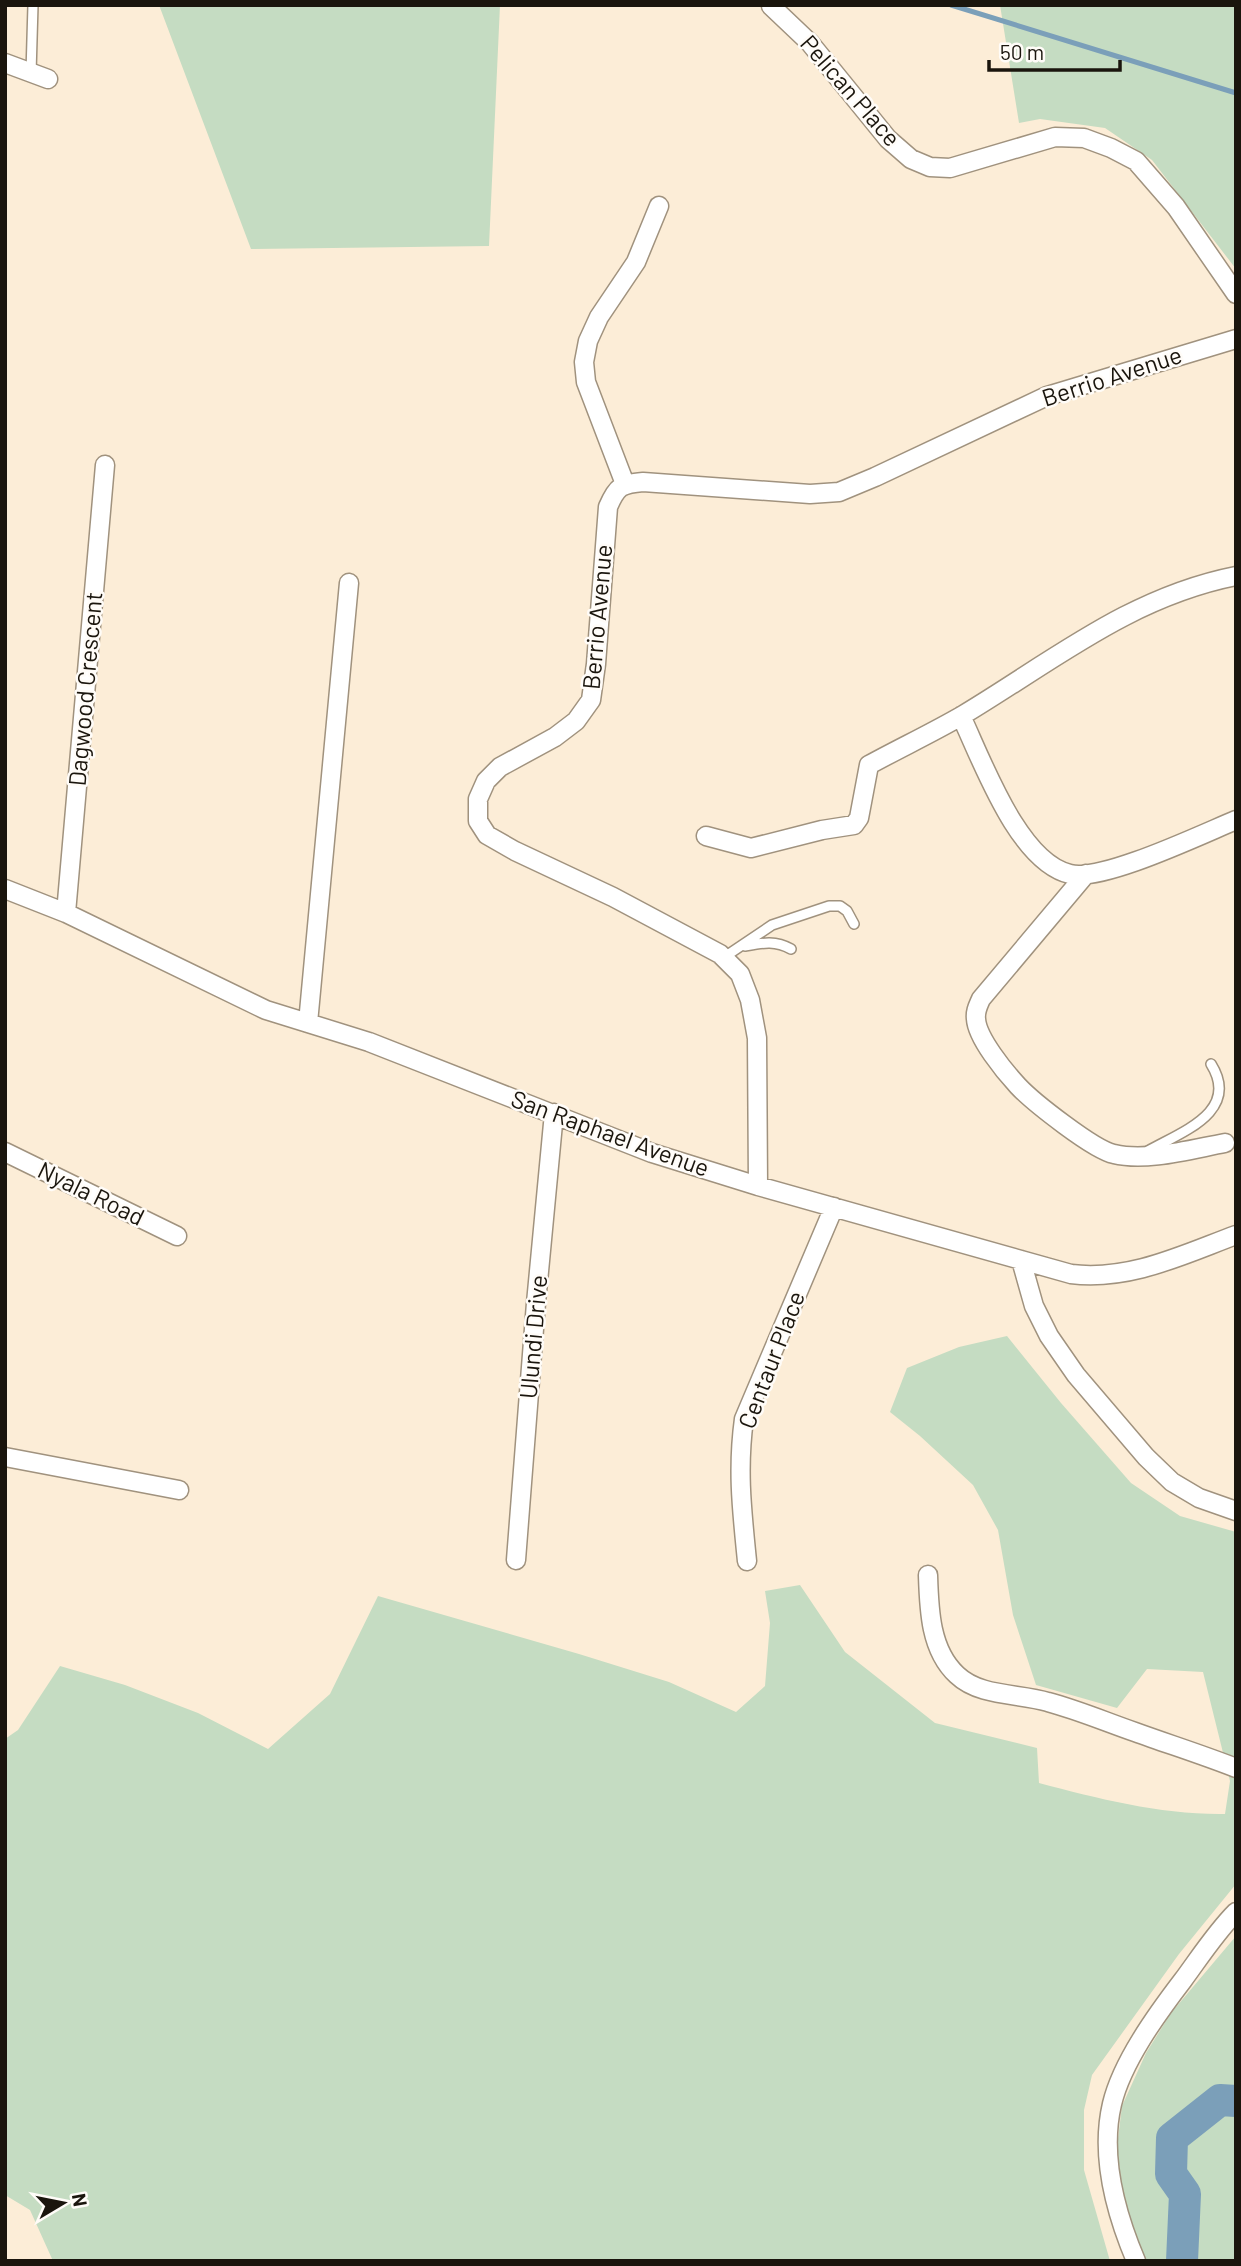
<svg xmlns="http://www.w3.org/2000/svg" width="1241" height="2266" font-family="Barlow,sans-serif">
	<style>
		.green { fill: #c5dcc2 }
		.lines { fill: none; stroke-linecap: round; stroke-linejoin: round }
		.stream { stroke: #7b9fb9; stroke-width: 5 }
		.river { stroke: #7b9fb9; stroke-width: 32 }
		.lane-casing { stroke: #a0927e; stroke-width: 12 }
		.street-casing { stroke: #a0927e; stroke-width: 21 }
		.lane { stroke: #fff; stroke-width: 9 }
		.street { stroke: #fff; stroke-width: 18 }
		.labels { text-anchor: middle; stroke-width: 5; stroke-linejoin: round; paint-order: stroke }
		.street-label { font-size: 24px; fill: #1a150d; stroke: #fffcf8 }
	</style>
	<rect width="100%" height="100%" fill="#fcedd7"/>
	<path class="green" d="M159,5H500L489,246L251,249Z
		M1000,5H1236V269L1152,160L1105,128L1040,119L1019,123Z
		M1007,1336L1061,1403L1131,1483L1180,1516L1236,1532V1884L1179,1954L1092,2075L1084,2110V2170L1110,2261H53L30,2210L5,2195V1739L18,1730L60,1666L125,1685L198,1713L268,1749L330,1694L378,1596L579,1654L669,1682L736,1712L765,1686L770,1623L765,1591L800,1585L845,1652L935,1723L1037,1748L1039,1783C1100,1799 1162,1815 1225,1814L1230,1781L1203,1672L1147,1669L1117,1708L1036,1685L1013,1615L998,1530L973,1485L920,1436L890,1412L907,1368L959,1347Z
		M1236,1936V2261H1146L1124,2204L1117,2147L1122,2106L1146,2053L1171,2013Z"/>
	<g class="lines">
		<path class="stream" d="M951,5L1236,93"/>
		<path class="river" d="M1182,2261L1185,2194L1171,2174L1172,2138L1220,2100L1236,2101"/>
		<g class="lane-casing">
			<path id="lane" d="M31,73L33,5
				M745,946C762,943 775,940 791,949
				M723,958L772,925L829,906H840L847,911L854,924
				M1148,1151C1181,1132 1241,1112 1211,1064"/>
		</g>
		<g class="street-casing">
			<path id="street" d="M771,6L810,43L888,139L911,159L930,167L950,168L1055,137L1084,138L1111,148L1136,161L1176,207L1236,294
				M5,63L48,79
				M625,484L586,382L584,362L588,341L599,317L636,262L659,206
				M961,716C982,760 1018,862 1070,874C1102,882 1202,834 1236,820
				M706,836L751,848L822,830L854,825L859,818L869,765C900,748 932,733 963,715C1053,661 1130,597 1236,576
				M1086,874L981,999C978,1006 975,1011 976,1019C977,1038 1005,1072 1018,1086C1033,1102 1094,1150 1114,1154C1147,1162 1192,1149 1225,1143
				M5,889L66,913L266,1010L369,1042L652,1153L758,1186L1071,1274C1130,1281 1182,1255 1236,1235
				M66,913L105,465
				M308,1023L349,583
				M5,1152L177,1236
				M758,1186L757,1038L750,1000L740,974L720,954L613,897L515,851L487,835L478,821V799L486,781L500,767L555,737L576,721L591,700L596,664L608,507C617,486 621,484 643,482L810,494L839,492L875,477L1047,396L1236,339
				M1021,1260L1034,1306L1049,1336L1076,1375L1146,1457L1172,1482L1199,1498L1236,1511
				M5,1457L179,1490
				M516,1560L536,1303L554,1113
				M747,1561C742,1511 737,1470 744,1419L834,1207
				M928,1575C929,1609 930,1650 957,1675C980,1697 1019,1693 1048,1702C1078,1710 1106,1722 1135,1732C1168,1744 1203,1755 1236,1768
				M1136,2261C1116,2214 1100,2155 1112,2104C1122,2062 1157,2014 1183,1980C1200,1957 1216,1932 1236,1912"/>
		</g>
		<use href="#lane" class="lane"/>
		<use href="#street" class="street"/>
	</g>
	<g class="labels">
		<g class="street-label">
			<text transform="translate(850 91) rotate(49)" y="8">Pelican Place</text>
			<text transform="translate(1112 377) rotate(-18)" y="8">Berrio Avenue</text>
			<text transform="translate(598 617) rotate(-85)" y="8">Berrio Avenue</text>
			<text transform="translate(86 689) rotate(-85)" y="8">Dagwood Crescent</text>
			<text transform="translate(610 1134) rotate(20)" y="8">San Raphael Avenue</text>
			<text transform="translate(91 1194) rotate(26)" y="8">Nyala Road</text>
			<text transform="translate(534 1337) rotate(-85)" y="8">Ulundi Drive</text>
			<text transform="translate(772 1360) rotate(-69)" y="8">Centaur Place</text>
		</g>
	</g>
	<rect width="1241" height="2266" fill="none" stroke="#1a150d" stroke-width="14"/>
	<g transform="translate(63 2203) rotate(80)" stroke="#fffcf8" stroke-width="5" paint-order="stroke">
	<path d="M0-5L12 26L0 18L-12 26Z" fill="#1a150d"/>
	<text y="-10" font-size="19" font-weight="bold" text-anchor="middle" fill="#1a150d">N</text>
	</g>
	<path d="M989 60v10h131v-10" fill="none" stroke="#1a150d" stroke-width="3.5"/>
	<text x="1000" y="60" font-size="21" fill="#1a150d" stroke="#fffcf8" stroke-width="5" paint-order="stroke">50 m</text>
</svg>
